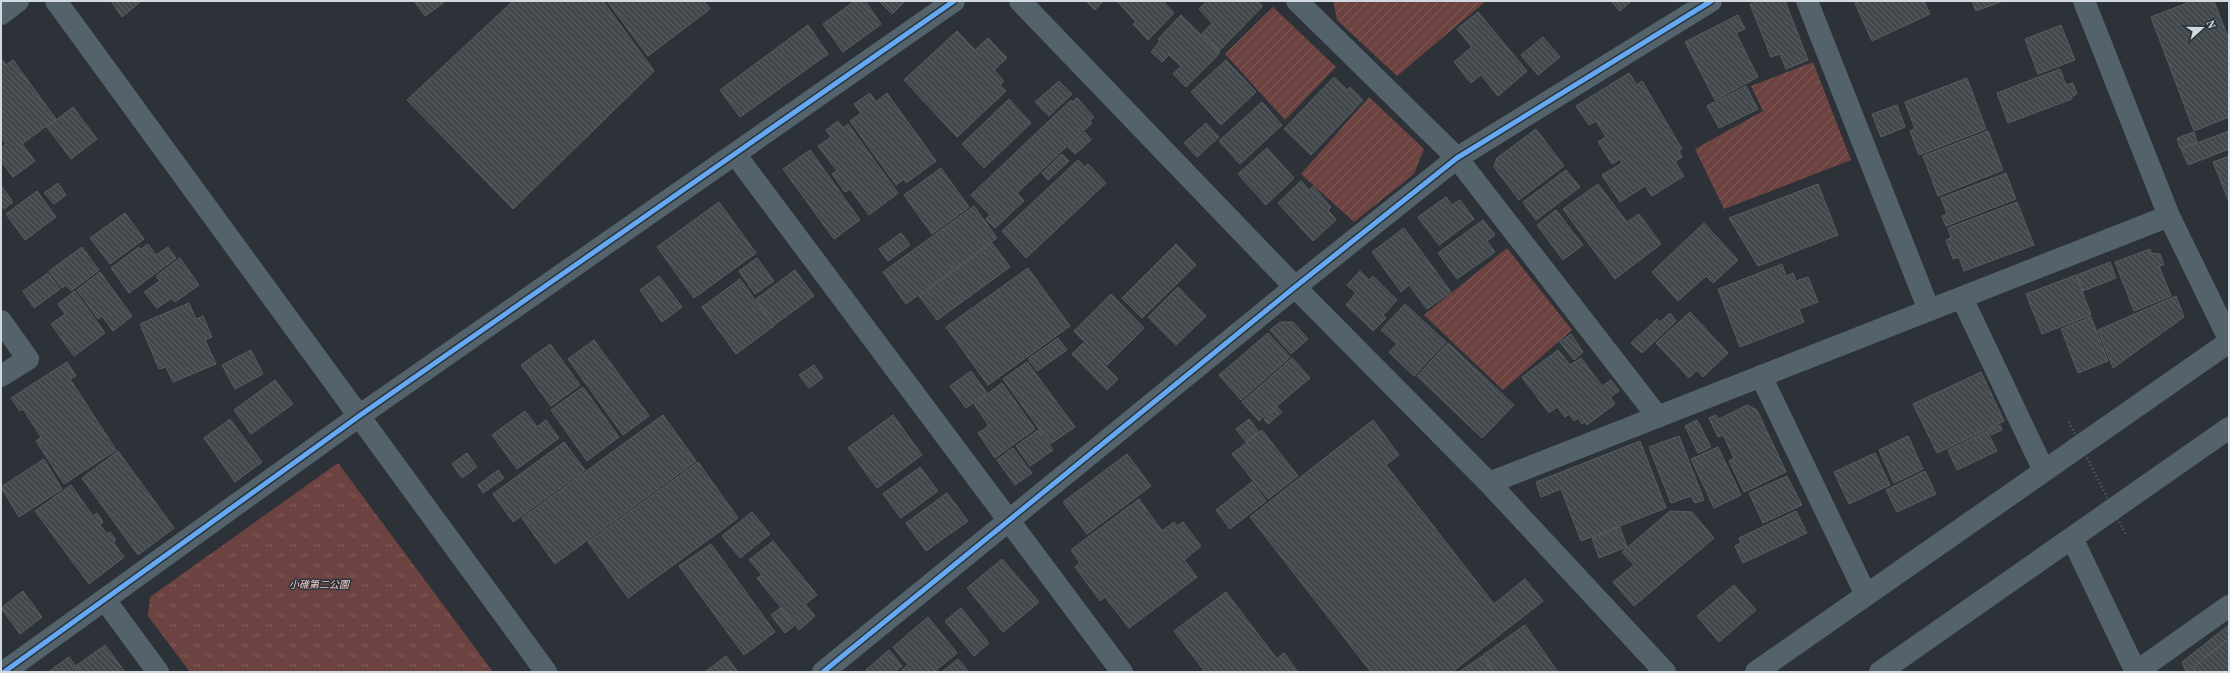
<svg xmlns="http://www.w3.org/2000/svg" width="2230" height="673" font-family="'Source Serif 4','Noto Sans JP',serif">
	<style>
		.park { fill: url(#park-tufts) }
		.garden { fill: url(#garden-furrows) }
		.building { fill: url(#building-back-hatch); stroke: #575d61 }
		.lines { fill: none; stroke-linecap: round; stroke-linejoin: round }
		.minor { stroke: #54626c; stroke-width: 22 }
		.path-bridge { stroke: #5a646b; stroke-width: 2.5; stroke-dasharray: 1 3; stroke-linecap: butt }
		.cycleway-casing { stroke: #27333b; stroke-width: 8 }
		.cycleway { stroke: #66a8f1; stroke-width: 5 }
		.labels { text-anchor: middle; stroke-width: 3; stroke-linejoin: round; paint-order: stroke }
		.park-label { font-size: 10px; font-style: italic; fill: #f7c9c5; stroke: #27333b }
	</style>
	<defs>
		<pattern id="park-tufts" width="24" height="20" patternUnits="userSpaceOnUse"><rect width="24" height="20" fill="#6d4341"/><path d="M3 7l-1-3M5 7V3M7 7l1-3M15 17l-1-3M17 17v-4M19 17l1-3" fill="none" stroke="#815e5c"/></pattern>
		<pattern id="garden-furrows" width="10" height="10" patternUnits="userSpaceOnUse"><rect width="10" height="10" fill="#6d4341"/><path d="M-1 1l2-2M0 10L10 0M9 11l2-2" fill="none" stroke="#815e5c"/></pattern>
		<pattern id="building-back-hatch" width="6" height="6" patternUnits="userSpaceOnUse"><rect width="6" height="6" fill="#43484c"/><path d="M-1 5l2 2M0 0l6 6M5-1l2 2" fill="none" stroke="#5d6265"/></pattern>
	</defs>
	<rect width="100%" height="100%" fill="#2c3237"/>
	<path class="park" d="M338,463L493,672H190L148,616L150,597Z"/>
	<path class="garden" d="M1333,1H1486L1397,76L1337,20Z
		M1273,7L1336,67L1285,120L1225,54Z
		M1813,62L1851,160L1724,209L1695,149L1763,111L1751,86Z
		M1369,97L1424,149L1414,174L1354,222L1301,174Z
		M1507,248L1572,330L1503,390L1424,315Z"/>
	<path class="building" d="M111,1H139L140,2L122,17Z
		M414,1H446L425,16Z
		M513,1H603L654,71L513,209L407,100Z
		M607,1H704L710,9L648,56Z
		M855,1H865L881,24L843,52L823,24Z
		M879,1H905L892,14Z
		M1086,1H1103L1095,10Z
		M1117,1H1163L1174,13L1148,40L1133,24L1136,22Z
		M1207,1H1257L1263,6L1219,51L1202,34L1212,23L1199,9Z
		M1611,1H1631L1620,11Z
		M1759,1H1785L1808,60L1786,69L1780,54L1771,57L1750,4Z
		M1854,1H1924L1930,14L1872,41Z
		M1972,1H2003L1976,11Z
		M2192,1H2214L2229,40V117L2194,131L2151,17Z
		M1478,12L1527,71L1498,96L1481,75L1471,83L1454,62L1472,47L1457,29Z
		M1181,15L1220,53L1186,87L1173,74L1181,66L1169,55L1162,62L1151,52L1160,41L1158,39Z
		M1738,15L1745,29L1736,33L1758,77L1715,100L1685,42Z
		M808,25L828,54L740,117L720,90Z
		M2061,25L2075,60L2038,74L2025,39Z
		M957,31L975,50L988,38L1007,58L994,70L1004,81L1000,85L1006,91L957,137L904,80Z
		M1543,37L1560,57L1538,75L1521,55Z
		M1,58L6,65L13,60L56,119L22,144L35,161L13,177L1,161V148L6,144L1,137Z
		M1226,60L1256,92L1221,125L1191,92Z
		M2060,69L2066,85L2073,83L2077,94L2071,97L2072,99L2008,123L1997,93Z
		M1629,73L1637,85L1642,81L1682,149L1679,151L1682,157L1675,162L1684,176L1652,196L1645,186L1620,202L1602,175L1622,163L1620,159L1612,164L1598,142L1606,137L1596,121L1589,125L1576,106Z
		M1334,77L1347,90L1350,87L1363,100L1311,155L1284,129Z
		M1967,78L1986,129L1919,155L1910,131L1915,129L1905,102Z
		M1059,81L1072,94L1049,116L1035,102Z
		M1746,86L1758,109L1719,128L1707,106Z
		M870,93L876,102L887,93L936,161L906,183L904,179L896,185L850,121L861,113L854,104Z
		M1077,98L1094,117L1090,121L1092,123L1017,193L1024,201L995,228L986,219L990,215L971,195L1071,100L1072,102Z
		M1009,99L1031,123L984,168L962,144Z
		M1262,102L1282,125L1240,164L1219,141Z
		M1897,105L1905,127L1881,137L1872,114Z
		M73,107L97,139L71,159L47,127Z
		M838,121L843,128L848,124L898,193L869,215L850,189L845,192L832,174L837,171L818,146L831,137L826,130Z
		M1206,123L1219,137L1197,157L1184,143Z
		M1536,129L1564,166L1519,200L1494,167L1497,158Z
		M1988,131L2003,170L1938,196L1923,156Z
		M2229,131V149L2188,165L2181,149Z
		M1085,132L1091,140L1075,154L1068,147Z
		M2194,132L2197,142L2180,148L2177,138Z
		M1267,148L1294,178L1266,205L1238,174Z
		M810,150L860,220L834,239L783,169Z
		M1062,154L1069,161L1048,180L1042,173Z
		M2229,156V202L2213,162Z
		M1078,160L1085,167L1088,164L1106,183L1026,258L1002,231Z
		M941,168L969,207L932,234L904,195Z
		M1566,170L1580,187L1536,220L1523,202Z
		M2006,173L2016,199L1946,226L1942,216L1947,214L1941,198Z
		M1301,181L1309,190L1313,186L1331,207L1328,210L1336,220L1313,241L1278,203Z
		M58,183L66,195L54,204L44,193Z
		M1598,184L1627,222L1639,214L1661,244L1615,279L1563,209Z
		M1818,184L1838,235L1758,266L1729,218Z
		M1,186L13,202L4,209L1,205Z
		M37,191L56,217L25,240L6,214Z
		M1446,197L1452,205L1460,200L1474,219L1439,245L1418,217Z
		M719,202L756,253L694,298L657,247Z
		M2017,202L2034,245L1964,271L1959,257L1953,259L1946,240L1951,238L1948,228Z
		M974,206L997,238L906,304L883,272Z
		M1556,210L1583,245L1563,260L1537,225Z
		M125,213L144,239L110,264L90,238Z
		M1483,220L1495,235L1487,241L1495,252L1457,279L1438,253Z
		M1704,223L1738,260L1713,283L1706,276L1678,301L1652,272Z
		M1404,228L1451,292L1427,309L1409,285L1401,292L1372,252Z
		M901,233L910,245L888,261L879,249Z
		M992,243L1010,267L937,320L919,296Z
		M148,244L156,255L168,247L176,258L129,293L111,268L139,247L140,250Z
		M1176,244L1196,265L1142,318L1122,298Z
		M82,247L99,270L71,291L66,285L62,288L49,271Z
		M2150,249L2151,253L2160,254L2164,265L2159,266L2171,296L2134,311L2115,262Z
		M180,258L199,285L175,302L172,298L157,308L144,292L160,281L156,276Z
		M757,258L774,281L755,294L739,271Z
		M2110,262L2116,278L2083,291L2077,275Z
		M1782,264L1786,276L1793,273L1796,281L1808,277L1818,302L1799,309L1804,322L1740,347L1718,289Z
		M1028,268L1070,326L988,385L946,327Z
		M795,270L814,296L774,325L756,299Z
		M1360,271L1369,280L1373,276L1397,300L1383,315L1386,318L1373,331L1346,305L1356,293L1347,285Z
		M100,272L132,316L113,331L102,316L98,319L77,290Z
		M48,273L60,289L34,308L23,291Z
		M2076,275L2091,315L2042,334L2026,294Z
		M659,276L682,307L662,322L640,290Z
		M740,279L774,326L736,354L702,307Z
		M1178,287L1206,316L1176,345L1148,317Z
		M75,291L105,333L74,356L51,324L65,314L58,304Z
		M1111,294L1144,328L1107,365L1074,331Z
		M2176,296L2184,317L2113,368L2098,330Z
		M189,303L196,319L203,316L212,337L205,340L216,364L173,382L166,367L159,369L140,324Z
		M1405,304L1446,342L1414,376L1389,352L1397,344L1381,330Z
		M1690,312L1728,353L1703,377L1697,370L1689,378L1656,343Z
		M1670,313L1676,321L1642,353L1631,343L1657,319L1660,322Z
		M2091,317L2108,361L2078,373L2061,329Z
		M1280,322H1293L1308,339L1291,354L1270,330Z
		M1268,333L1290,357L1241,400L1219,375Z
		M1571,334L1583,352L1574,360L1560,342Z
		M1058,338L1067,350L1037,371L1028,359Z
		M594,340L649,416L623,435L568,359Z
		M1083,343L1118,379L1107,390L1072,354Z
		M1448,343L1514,405L1482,438L1417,376Z
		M550,344L580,385L551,406L521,365Z
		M251,350L263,374L235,389L222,365Z
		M1558,350L1570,365L1581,358L1602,386L1611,380L1619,391L1610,397L1615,404L1587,425L1585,422L1582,424L1578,418L1574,421L1569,414L1565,417L1557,407L1549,413L1522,377Z
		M1292,358L1310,378L1259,421L1242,402Z
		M67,362L76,376L70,379L116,450L64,484L36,441L41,437L23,409L20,411L11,398Z
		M1027,362L1075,427L1050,444L1003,379Z
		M814,365L823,378L809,388L799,375Z
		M971,371L987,393L966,408L950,386Z
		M1981,372L2004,421L1937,453L1913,404Z
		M275,380L293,404L251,434L234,410Z
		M1002,383L1035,429L995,458L978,433L989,426L974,404Z
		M583,387L619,437L587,461L551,410Z
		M1747,405L1757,410L1786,472L1744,492L1729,461L1734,458L1723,435L1718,437L1709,418L1716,415L1719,419Z
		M1277,407L1282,412L1268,424L1264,419Z
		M525,411L537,427L546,420L559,438L517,469L492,435Z
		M663,415L696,461L555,564L522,518Z
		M893,415L922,455L877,488L848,448Z
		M230,419L262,462L235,482L204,438Z
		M1249,419L1259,432L1246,442L1236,429Z
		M1373,420L1399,455L1386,465L1494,604L1525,579L1543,601L1452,672H1371L1250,517Z
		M1697,420L1711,447L1698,453L1685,426Z
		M2000,425L2002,430L1991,435L1988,430Z
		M1038,430L1053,450L1030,466L1016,446Z
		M1262,430L1298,476L1268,499L1232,454Z
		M1987,431L1997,451L1957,470L1948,450Z
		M1679,436L1704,500L1695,503L1691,496L1671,503L1649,447Z
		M1908,436L1923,469L1894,483L1879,450Z
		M1640,441L1666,508L1581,541L1561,489L1541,497L1536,482Z
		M564,442L585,470L513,522L493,494Z
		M1718,447L1741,495L1714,508L1691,459Z
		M1013,448L1032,473L1015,485L997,460Z
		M118,451L174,528L138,555L82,478Z
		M467,453L477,467L462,478L452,464Z
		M1875,453L1890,485L1849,504L1834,472Z
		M1127,454L1151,486L1087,534L1063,502Z
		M44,459L62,489L19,517L1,487Z
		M698,462L738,518L628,598L588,542Z
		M920,467L938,491L901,518L883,494Z
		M498,470L504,478L483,493L478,485Z
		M1925,471L1936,494L1897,512L1886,490Z
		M1787,476L1802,505L1763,523L1749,493Z
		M1252,482L1266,501L1230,529L1216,510Z
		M71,485L93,516L97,513L103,522L100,525L107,534L110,532L116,540L113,542L124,557L89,584L35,511Z
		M947,493L968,521L926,551L906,523Z
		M1139,499L1162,531L1174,522L1177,526L1183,522L1201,546L1184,560L1197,577L1129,628L1105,597L1100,601L1075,567L1080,563L1071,550Z
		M1670,511L1692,512L1714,538L1634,606L1613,582L1634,565L1622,552Z
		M1796,511L1807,533L1743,563L1735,546L1741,543L1739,538Z
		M752,512L770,534L740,558L722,536Z
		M1620,527L1627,547L1599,558L1592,538Z
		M773,541L817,595L805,604L815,616L799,630L757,578L762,575L749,560Z
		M711,544L775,632L744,655L679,566Z
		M1002,559L1039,602L1003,632L967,588Z
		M1734,585L1756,610L1719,642L1697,616Z
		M23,591L42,617L20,634L1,608Z
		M1226,592L1277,659L1284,653L1298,672H1205L1174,631Z
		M780,608L794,626L785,633L771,615Z
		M961,608L989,643L974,656L945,621Z
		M928,617L957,653L934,672H904L902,670L908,665L893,647Z
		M1525,625L1558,672H1495L1483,655Z
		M2229,625V639L2193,666L2196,672H2186L2182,662Z
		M2229,639V672H2196L2194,667Z
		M105,645L125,672H81L76,666Z
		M889,650L902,666L895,672H868L866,670Z
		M726,656L738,672H705Z
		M1482,656L1494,672H1459Z
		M69,657L80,672H48Z
		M958,659L969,672H942Z"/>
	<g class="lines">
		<path class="minor" d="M56,1L546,672
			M1020,1L1295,287L1489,483L1665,672
			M1297,1L1457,158L1658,417
			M1807,1L1929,310
			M2084,1L2169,216L2229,339
			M1,14L18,1
			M735,154L1122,672
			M1962,298L2044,471
			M1,321L28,359L1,376
			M1761,376L1866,595
			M1489,483L2169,216
			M2072,538L2136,672
			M105,600L158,672
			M4,672L359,416L954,1
			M823,672L1295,287L1457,158L1711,1
			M1756,672L2229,342
			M1880,672L2229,428
			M2136,672L2229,606"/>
		<path class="path-bridge" d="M2069,422L2126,535"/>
		<g class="cycleway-casing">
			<path id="cycleway" d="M4,672L359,416L954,1
				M823,672L1295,287L1457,158L1711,1"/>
		</g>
		<use href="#cycleway" class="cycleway"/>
	</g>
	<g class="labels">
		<g class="park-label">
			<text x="319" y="588">小碓第二公園</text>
		</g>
	</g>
	<rect width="2230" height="673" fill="none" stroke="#d3dadf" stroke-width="4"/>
	<g transform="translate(2202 28) rotate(69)" stroke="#27333b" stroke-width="3" paint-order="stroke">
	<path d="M0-3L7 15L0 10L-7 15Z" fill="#d3dadf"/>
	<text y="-6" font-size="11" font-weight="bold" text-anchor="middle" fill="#d3dadf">N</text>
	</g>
</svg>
